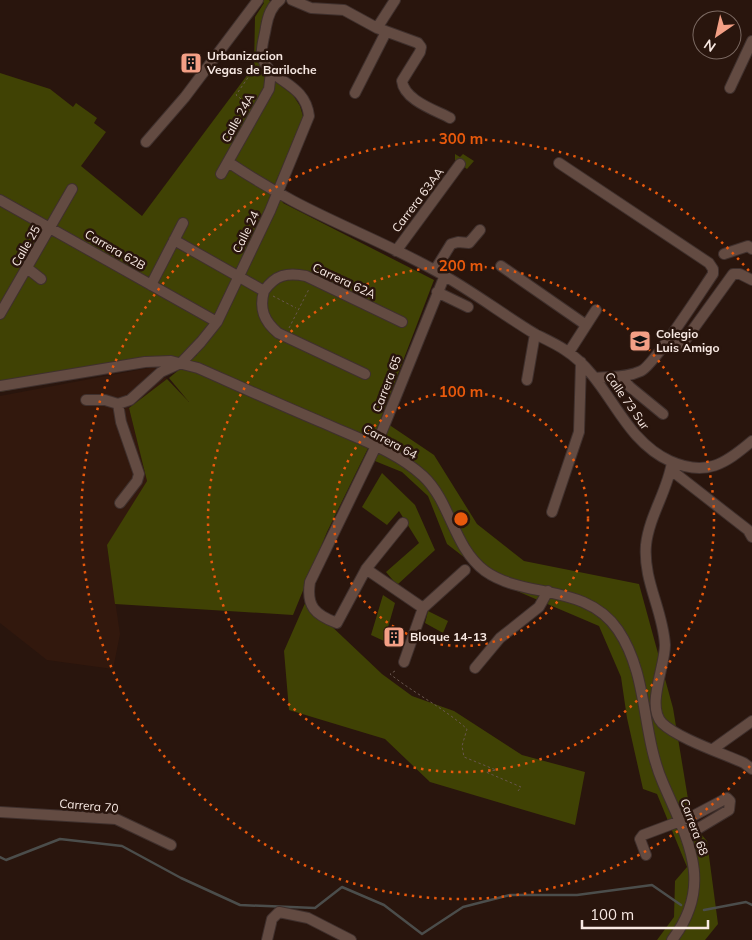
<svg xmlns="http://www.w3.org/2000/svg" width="752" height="940" font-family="Mulish,sans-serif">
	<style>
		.built { fill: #32180d }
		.green { fill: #404204 }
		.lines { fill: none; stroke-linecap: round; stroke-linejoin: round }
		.stream { stroke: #4b4d4b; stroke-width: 2.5 }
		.minor-casing { stroke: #3f302d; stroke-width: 12 }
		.path { stroke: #67554d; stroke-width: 1; stroke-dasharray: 2.5 2.5; stroke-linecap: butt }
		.minor { stroke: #634b42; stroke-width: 10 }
		.ring { fill: none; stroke: #e8590c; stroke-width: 2.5; stroke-dasharray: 2.5 5 }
		.labels { text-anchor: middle; stroke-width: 5; stroke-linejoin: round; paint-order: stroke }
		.poi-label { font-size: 12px; font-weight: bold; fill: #f7e8e2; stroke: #29150d; text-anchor: start }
		.street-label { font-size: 12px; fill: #f7e8e2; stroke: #29150d }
		.centre { fill: #e8590c; stroke: #29150d; stroke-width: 2.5 }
		.ring-label { font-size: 15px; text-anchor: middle; font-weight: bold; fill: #e8590c; stroke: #29150d; stroke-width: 5; stroke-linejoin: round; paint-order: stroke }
	</style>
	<rect width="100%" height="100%" fill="#29150d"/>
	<path class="built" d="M154,367L167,379L129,408L147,481L107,546L120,634L113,669L47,660L0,623V396Z"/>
	<path class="green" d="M261,0H269L272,4L260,55L276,82L293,95L300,106L305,123L276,181L283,203L434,280L375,434L327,532L293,615L115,604L107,545L147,481L129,408L167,379L189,402L169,378L197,355L191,353L168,374L154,364L0,392V73L50,89L73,107L76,103L97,118L94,123L106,132L81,166L142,216L254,66L255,17L264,3Z
		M455,154L460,157L463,154L474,161L467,169L455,160Z
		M382,420L434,455L477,524L524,561L639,584L673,708L689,805L695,827L707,841L718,924L705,940H657L674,917L675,881L687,867L657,794L643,789L627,718L621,677L599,626L496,582L447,544L428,496L402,472L365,457Z
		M382,473L415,505L435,550L397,585L386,572L419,543L399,511L387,525L362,507Z
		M383,595L395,603L384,641L371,635Z
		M306,601L316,618L326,621L382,674L412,696L454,711L522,755L585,772L575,825L430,782L385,739L289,710L284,651Z
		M428,611L448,621L443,633L425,623Z"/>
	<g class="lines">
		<path class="stream" d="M0,857L6,860L60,839L122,846L181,878L240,905L315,908L342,887L384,905L422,934L463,907L510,895H577L652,885L681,905
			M704,910L746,902L752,905"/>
		<g class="minor-casing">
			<path id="minor" d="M292,0L311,8L344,10L377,28L418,43L421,47L420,52L402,81C404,100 435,110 450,118
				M377,28L395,0
				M730,88L752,41
				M355,93L386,32
				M146,142L185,97L258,0
				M228,162C249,176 271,189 293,201C340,226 390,245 436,271C471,290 502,314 535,334C545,339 556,344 565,350C610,379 620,438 670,461C706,477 725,464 752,441
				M559,163L709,263L713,269V274C702,290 654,365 641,371C626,378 611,376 595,378
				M221,174L269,89L271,72
				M0,200L217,322
				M174,240L264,291C275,275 287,272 306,276L402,322
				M396,251L460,164
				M724,254L748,246L752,249
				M501,266L586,325
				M27,268L41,279
				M435,270L451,244L458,242L469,243L480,230
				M151,285L183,223
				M264,291C259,309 264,321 278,333L365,374
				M437,292L468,307
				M0,314L72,189
				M662,348L682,344L686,339L733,274H740L752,280
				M569,352L596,310
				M621,377L630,387L663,414
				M527,380L535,334
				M0,386L145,362L171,361L198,368C241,387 283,406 326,424C359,439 396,451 423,476C451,502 453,547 485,571C524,599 586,583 618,630C649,676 641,733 663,783C687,839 715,884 672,940
				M86,400H105L118,404L130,400L161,372L181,363L201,342L217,322L270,211L309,116C305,80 265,82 262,54C261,46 265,35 266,27C268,16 271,6 280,0
				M118,404L121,422L139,474L137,481L120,503
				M672,462C668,490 649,516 646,545C643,581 663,610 665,645C665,667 646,706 662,723C677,738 724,754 744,763L752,769
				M671,470L748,530L752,537
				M552,512L579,432L581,362
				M403,523L366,569L337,623C315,615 306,606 310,582L376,446L445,275
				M366,569L423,608
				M404,662L423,608L465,570
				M475,668L500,638L539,607L548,591
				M713,749L752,721
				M0,812L116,819L171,845
				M646,855L640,839L643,835L691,817L727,798L730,801L729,810L699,828
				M267,940L272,919L279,912L308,918L351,940"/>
		</g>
		<path class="path" d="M249,105L236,95L256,66
			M273,296L296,308
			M289,328L309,289
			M395,671L390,674C415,694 444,708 467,729L462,746L464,757L496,770L486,772L521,787L518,791"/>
		<use href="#minor" class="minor"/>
	</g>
	<g class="ring">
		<circle cx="461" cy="519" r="127"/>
		<circle cx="461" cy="519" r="253"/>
		<path d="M750 766A380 380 0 1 1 750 272"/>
	</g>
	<defs>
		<g id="building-square" transform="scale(1.125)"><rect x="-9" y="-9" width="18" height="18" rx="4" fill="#f39f85" stroke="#29150d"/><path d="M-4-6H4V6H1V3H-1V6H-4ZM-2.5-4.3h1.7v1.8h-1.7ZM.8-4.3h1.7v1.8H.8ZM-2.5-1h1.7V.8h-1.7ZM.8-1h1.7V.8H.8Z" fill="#111"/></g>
		<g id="school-square" transform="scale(1.125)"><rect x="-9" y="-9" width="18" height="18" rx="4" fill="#f39f85" stroke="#29150d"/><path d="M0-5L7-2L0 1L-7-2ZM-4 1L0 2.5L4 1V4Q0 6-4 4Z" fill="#111"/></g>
	</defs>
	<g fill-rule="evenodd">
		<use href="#building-square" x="191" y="63"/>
		<use href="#school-square" x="640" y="341"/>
		<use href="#building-square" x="394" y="637"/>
	</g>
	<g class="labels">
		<g class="poi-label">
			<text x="207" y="60">Urbanizacion<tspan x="207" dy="14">Vegas de Bariloche</tspan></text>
			<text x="656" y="338">Colegio<tspan x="656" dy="14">Luis Amigo</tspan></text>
			<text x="410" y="641">Bloque 14-13</text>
		</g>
		<g class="street-label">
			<text transform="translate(238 118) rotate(-61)" y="4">Calle 24A</text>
			<text transform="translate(418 200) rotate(-53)" y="4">Carrera 63AA</text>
			<text transform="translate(246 232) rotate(-64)" y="4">Calle 24</text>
			<text transform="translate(26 246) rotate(-60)" y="4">Calle 25</text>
			<text transform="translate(115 250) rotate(30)" y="4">Carrera 62B</text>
			<text transform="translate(344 281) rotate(25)" y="4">Carrera 62A</text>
			<text transform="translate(387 384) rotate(-69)" y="4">Carrera 65</text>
			<text transform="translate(627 401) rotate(55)" y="4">Calle 73 Sur</text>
			<text transform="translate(390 442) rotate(28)" y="4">Carrera 64</text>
			<text transform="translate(89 806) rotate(5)" y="4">Carrera 70</text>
			<text transform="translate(694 827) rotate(70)" y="4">Carrera 68</text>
		</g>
	</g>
	<circle cx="461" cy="519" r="8" class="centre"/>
	<g class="ring-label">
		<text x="461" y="144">300 m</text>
		<text x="461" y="271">200 m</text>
		<text x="461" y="397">100 m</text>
	</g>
	<g transform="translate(717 35) rotate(214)"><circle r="24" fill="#29150d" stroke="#7b6962"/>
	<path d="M0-4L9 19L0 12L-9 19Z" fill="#f39f85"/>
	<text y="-8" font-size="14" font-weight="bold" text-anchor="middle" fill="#f7e8e2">N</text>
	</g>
	<path d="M582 920v8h126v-8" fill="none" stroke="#f7e8e2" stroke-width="2.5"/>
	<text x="590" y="920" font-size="15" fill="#f7e8e2" stroke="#29150d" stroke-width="4" paint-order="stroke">100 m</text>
</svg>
